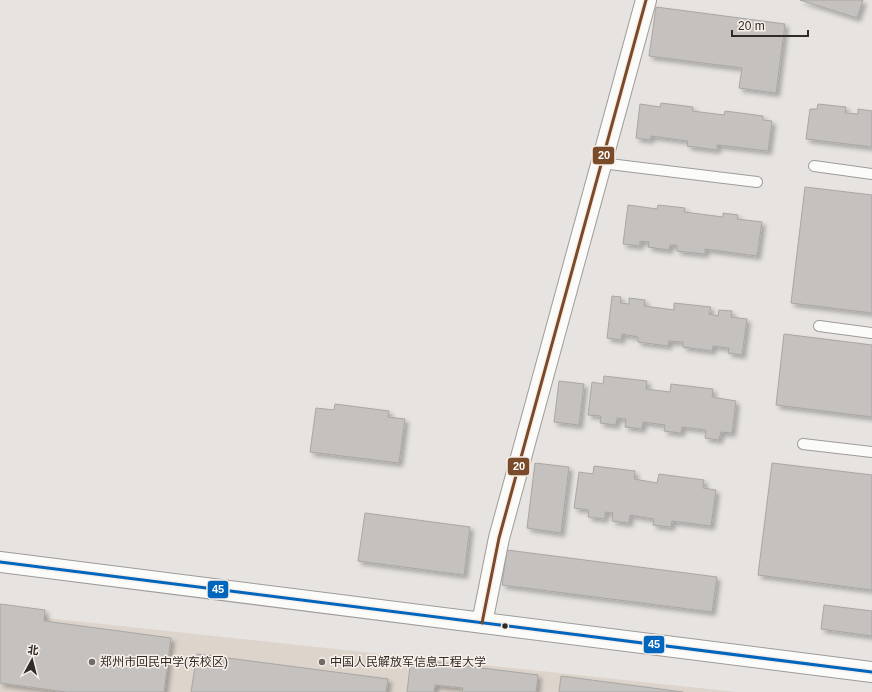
<svg xmlns="http://www.w3.org/2000/svg" width="872" height="692" font-family="Helvetica,'Noto Sans SC',sans-serif">
	<style>
		.built { fill: #ddd4cc }
		.building { fill: #c4c1bf; stroke: #a9a6a4; filter: url(#shadow) }
		.lines { fill: none; stroke-linecap: round; stroke-linejoin: round }
		.lane-casing { stroke: #9e9b98; stroke-width: 12 }
		.street-casing { stroke: #9e9b98; stroke-width: 22 }
		.lane { stroke: #fbfbfa; stroke-width: 10 }
		.street { stroke: #fbfbfa; stroke-width: 20 }
		.bus-1-casing { stroke: #f8efe9; stroke-width: 6 }
		.bus-2-casing { stroke: #f8efe9; stroke-width: 6 }
		.bus-1 { stroke: #0065bd; stroke-width: 3 }
		.bus-2 { stroke: #7a4b2a; stroke-width: 3 }
		.bus-dot { fill: #2e2b29; stroke: #f8efe9; stroke-width: 1.5 }
		.poi-dot { fill: #6e6b69; stroke: #f8efe9; stroke-width: 1.5 }
		.labels { text-anchor: middle; stroke-width: 3; stroke-linejoin: round; paint-order: stroke }
		.poi-label { font-size: 12px; fill: #2e2b29; stroke: #f8efe9; text-anchor: start }
		.line-badge { stroke: #f8efe9; stroke-width: 1.5 }
		.badge-label { font-size: 11px; text-anchor: middle; font-weight: bold; fill: #fff }
	</style>
	<defs>
		<filter id="shadow"><feDropShadow dx="3.5" dy="3.5" stdDeviation="2" flood-color="#0004"/></filter>
	</defs>
	<rect width="100%" height="100%" fill="#e6e3e0"/>
	<path class="built" d="M0,613L186,633L736,692H0Z"/>
	<path class="building" d="M800,0H863L857,18Z
		M656,7L785,24L776,93L739,88L742,68L649,56Z
		M661,103L693,107L692,111L724,115L725,111L763,116V120L772,121L768,151L717,145V150L687,146L688,141L651,136L650,140L636,138L640,104L660,107Z
		M818,104L846,107L845,113L858,114V109L872,111V147L806,139L810,109H817Z
		M805,187L872,195V313L791,303Z
		M628,205L657,209L658,205L685,208L684,212L723,217V213L738,215L737,219L762,222L757,256L705,249V254L677,251V245H670L669,250L648,247L649,242L640,241V246L623,244Z
		M612,296L621,297L620,303L629,304V298L645,300L644,306L674,310V303L711,307L709,314L718,316L719,310L732,311L731,317L747,319L742,355L728,353L729,348L713,346L712,351L683,347V342L669,341L668,346L638,342V337L622,334L621,340L607,338Z
		M784,334L872,345V417L776,405Z
		M604,376L647,381L646,389L670,392L671,384L713,389L712,397L736,401L732,433L721,432L719,440L705,438L706,430L682,427L681,433L664,431L665,425L643,422L642,429L625,427L626,419L617,418L616,425L600,423L601,416L588,415L592,382L603,384Z
		M559,381L584,384L579,425L554,422Z
		M335,404L389,411L388,417L405,419L399,463L310,452L316,408L334,410Z
		M535,463L569,467L561,533L527,528Z
		M772,463L872,475V590L758,575Z
		M594,466L635,471L634,479L657,483L659,474L704,480L703,488L716,490L711,526L672,521L671,527L653,525L654,519L630,515L629,523L612,521L613,513L605,512V519L588,517L589,510L574,508L579,472L593,474Z
		M365,513L470,527L464,575L358,561Z
		M507,550L717,577L712,612L502,585Z
		M0,604L45,610L44,621L171,638L164,692H66L0,683Z
		M824,605L872,611V636L821,629Z
		M197,654L388,679L386,692H191Z
		M411,659L538,675L536,692H462L463,688L435,685L434,692H407Z
		M561,676L683,692H559Z"/>
	<g class="lines">
		<g class="lane-casing">
			<path id="lane" d="M601,163L757,182
				M814,166L872,174
				M819,326L872,333
				M803,444L872,452"/>
		</g>
		<g class="street-casing">
			<path id="street" d="M0,562L872,672
				M482,623L499,538L646,0"/>
		</g>
		<use href="#lane" class="lane"/>
		<use href="#street" class="street"/>
		<g class="bus-1-casing">
			<path id="bus-1" d="M0,562L872,672"/>
		</g>
		<g class="bus-2-casing">
			<path id="bus-2" d="M482,623L499,538L646,0"/>
		</g>
		<use href="#bus-1" class="bus-1"/>
		<use href="#bus-2" class="bus-2"/>
	</g>
	<circle class="bus-dot" cx="505" cy="626" r="3.5"/>
	<g class="poi-dot">
		<circle cx="92" cy="662" r="4"/>
		<circle cx="322" cy="662" r="4"/>
	</g>
	<g class="labels">
		<g class="poi-label">
			<text x="100" y="666">郑州市回民中学(东校区)</text>
			<text x="330" y="666">中国人民解放军信息工程大学</text>
		</g>
	</g>
	<g class="line-badge">
		<rect x="592" y="146" width="23" height="19" rx="4" fill="#7a4b2a"/>
		<rect x="507" y="457" width="23" height="19" rx="4" fill="#7a4b2a"/>
		<rect x="207" y="580" width="22" height="19" rx="4" fill="#0065bd"/>
		<rect x="643" y="635" width="22" height="19" rx="4" fill="#0065bd"/>
	</g>
	<g class="badge-label">
		<text x="604" y="159">20</text>
		<text x="519" y="470">20</text>
		<text x="218" y="593">45</text>
		<text x="654" y="648">45</text>
	</g>
	<g transform="translate(32 660) rotate(7)" stroke="#f8efe9" stroke-width="3" paint-order="stroke">
	<path d="M0-3L7 15L0 10L-7 15Z" fill="#2e2b29"/>
	<text y="-6" font-size="11" font-weight="bold" text-anchor="middle" fill="#2e2b29">北</text>
	</g>
	<path d="M732 30v6h76v-6" fill="none" stroke="#2e2b29" stroke-width="2"/>
	<text x="738" y="30" font-size="12" fill="#2e2b29" stroke="#f8efe9" stroke-width="3" paint-order="stroke">20 m</text>
</svg>
